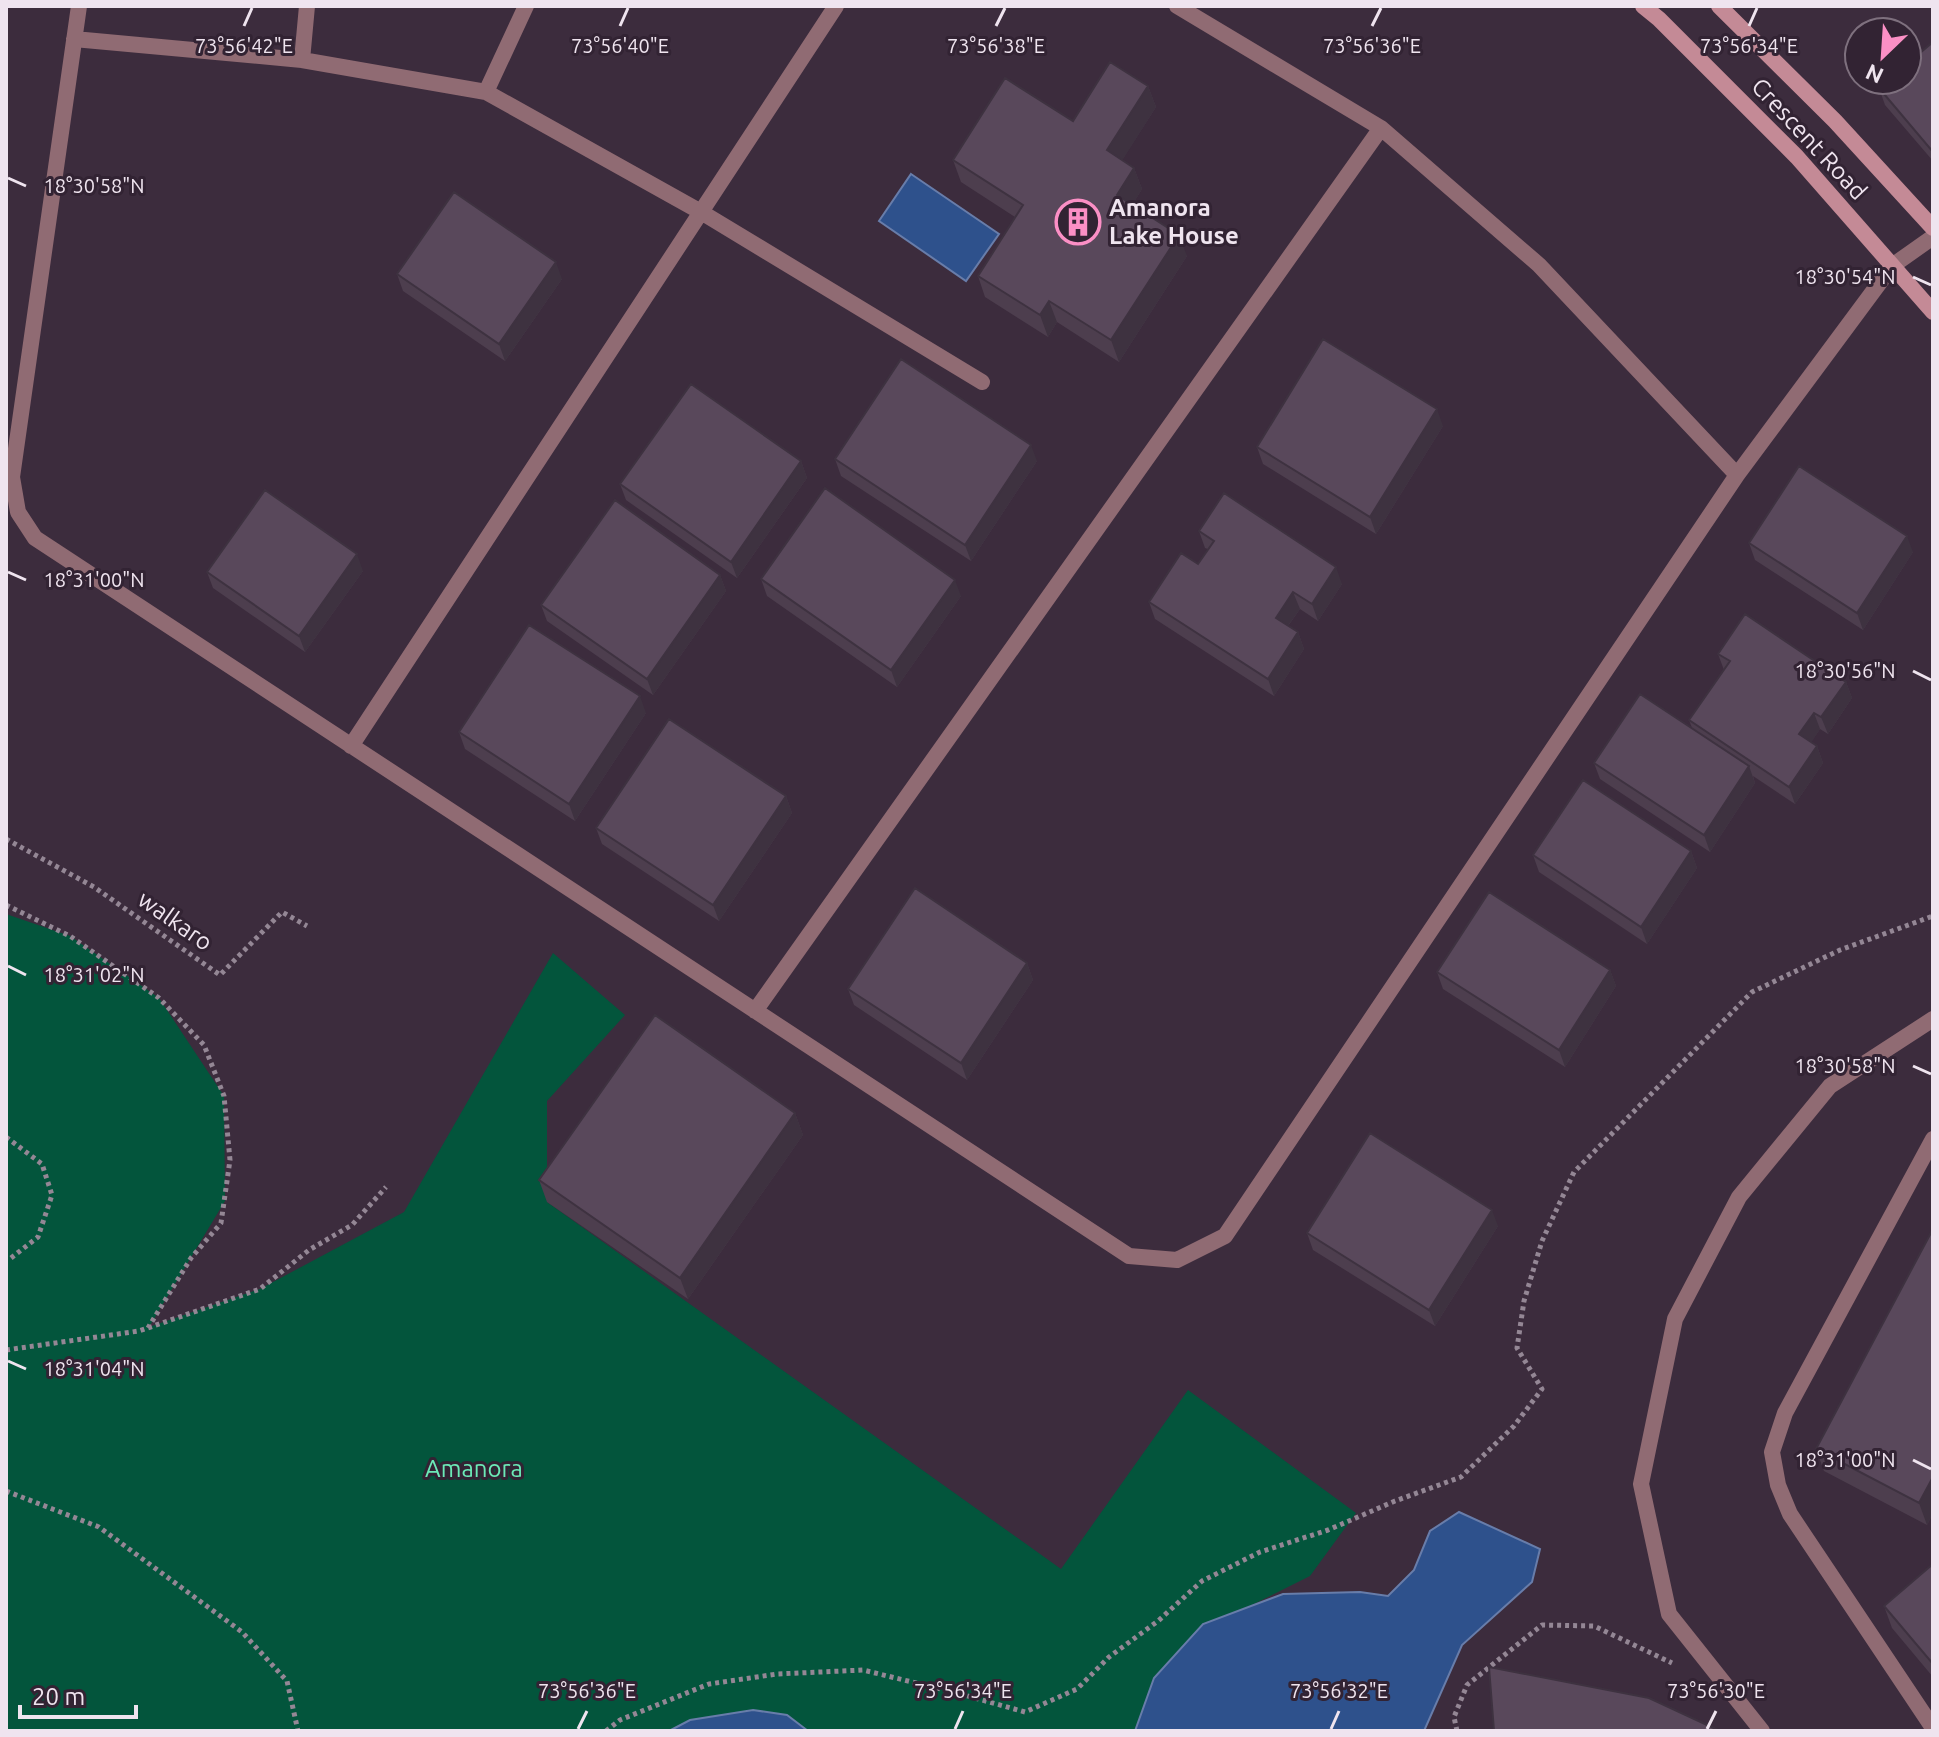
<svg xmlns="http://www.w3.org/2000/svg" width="1939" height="1737" font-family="Ubuntu,sans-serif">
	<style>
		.green { fill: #03553c }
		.water { fill: #2e518c; stroke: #687daa; stroke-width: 2 }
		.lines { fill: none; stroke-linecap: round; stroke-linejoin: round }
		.path { stroke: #948795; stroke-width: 5; stroke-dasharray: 4 4; stroke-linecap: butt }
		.lane { stroke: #906b73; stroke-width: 16 }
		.street { stroke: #906b73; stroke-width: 16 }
		.secondary { stroke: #c48a96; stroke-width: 16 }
		.wall { fill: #4d3e4e }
		.shaded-wall { fill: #3e3240 }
		.building { fill: #59485b; stroke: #3e3240; stroke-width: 2 }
		.ticks { fill: none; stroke: #efe4ef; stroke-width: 3 }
		.labels { text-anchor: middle; stroke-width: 6; stroke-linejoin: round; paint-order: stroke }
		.street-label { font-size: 24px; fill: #efe4ef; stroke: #322333 }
		.poi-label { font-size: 24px; font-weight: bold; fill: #efe4ef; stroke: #322333; text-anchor: start }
		.park-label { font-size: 24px; fill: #6beab7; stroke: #322333 }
		.ticks-label { font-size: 20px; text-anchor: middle; fill: #efe4ef; stroke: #322333; stroke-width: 6; stroke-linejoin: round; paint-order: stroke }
	</style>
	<rect width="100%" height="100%" fill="#3c2c3d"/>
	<path class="green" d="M6,914L70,936L159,998L224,1096L225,1201L149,1327L260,1289L404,1212L553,953L625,1015L547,1101V1202L1061,1569L1188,1390L1356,1513L1310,1576L1236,1613L1154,1678L1135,1731H808L787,1715L672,1731H6Z"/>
	<path class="water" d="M911,174L999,234L966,281L879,221Z
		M1459,1512L1540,1549L1532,1582L1462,1645L1424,1731H1135L1154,1678L1203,1624L1283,1594L1360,1592L1388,1596L1414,1570L1430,1531Z
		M753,1710L787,1715L808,1731H669L690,1720Z"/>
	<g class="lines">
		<path class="path" d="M6,839L94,887L220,975L282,912L307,926
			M6,905L70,936L159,998L204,1045L224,1096L230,1160L221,1223L191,1258L148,1328
			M6,1137L42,1164L52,1195L38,1237L11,1258H6
			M6,1350L139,1331L260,1289L309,1250L352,1225L386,1187
			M6,1491L99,1527L242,1632L287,1681L298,1731
			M606,1731L620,1720L709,1684L777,1674L863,1670L957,1693L1025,1712L1077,1689L1109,1657L1158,1621L1202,1581L1260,1552L1328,1530L1395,1501L1461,1477L1514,1426L1542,1389L1517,1348L1524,1301L1542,1241L1574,1172L1752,992L1840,950L1933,916
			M1457,1731L1454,1717L1467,1685L1542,1625L1594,1626L1672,1663"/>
		<path class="lane" d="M79,6L12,477L18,512L35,538L1129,1256L1177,1260L1225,1236L1737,475L1892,266
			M1177,6L1381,128L1539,265L1737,475
			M74,39L302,60L486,92L701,212L982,382
			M302,60L307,6
			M486,92L526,6
			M351,746L836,6
			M755,1011L1381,128
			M1933,1139L1785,1413L1772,1452L1778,1485L1790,1514L1933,1728"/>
		<path class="street" d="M1892,266L1933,237
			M1762,1731L1669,1614L1641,1484L1675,1319L1739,1197L1830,1086L1933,1019"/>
		<path class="secondary" d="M1643,6L1659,19L1797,157L1933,312
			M1719,6L1835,121L1933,228"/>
	</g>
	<path class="wall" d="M1933,42V161L1885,105L1879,88Z
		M1148,86L1156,107L1122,160L1134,168L1142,189L1132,205L1187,256L1119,362L1057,322L1048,337L985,297L978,276L1015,217L961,182L953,160L1073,121Z
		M397,274L562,279L505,361L403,291Z
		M1443,426L1376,534L1263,464L1257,447Z
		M835,459L1037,461L971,561L841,476Z
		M801,461L807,478L737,578L626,500L620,484Z
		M1199,531L1342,584L1318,621L1300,609L1288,626L1298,632L1304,649L1274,696L1155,619L1149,602L1198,564L1208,549L1205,548Z
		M1749,543L1913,552L1863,630L1755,560Z
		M363,571L305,652L213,588L207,572Z
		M720,575L726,591L653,695L547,621L541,605Z
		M761,579L961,596L897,687L767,596Z
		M1718,654L1846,682L1852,698L1828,734L1820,729L1811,742L1817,746L1823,763L1795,804L1753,776L1755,783L1710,852L1600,779L1594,763L1692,728L1689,720L1724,670Z
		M646,713L575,821L465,749L459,732Z
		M786,796L792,813L719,921L602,844L596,828Z
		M1691,851L1697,868L1647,944L1539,872L1533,855Z
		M1027,963L1033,980L967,1080L854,1005L848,989Z
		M1610,970L1616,986L1565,1067L1443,989L1437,972Z
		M795,1113L803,1135L688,1299L547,1202L539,1180Z
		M1498,1226L1435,1326L1313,1250L1307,1233Z
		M1933,1229V1513L1927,1525L1824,1471L1816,1449Z
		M1933,1564V1677L1892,1628L1884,1606Z"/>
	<path class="shaded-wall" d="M1148,86L1156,107L1115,172L1107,150Z
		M1134,168L1142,189L1125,217L1117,195Z
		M1179,235L1187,256L1119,362L1111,340Z
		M556,262L562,279L505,361L499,344Z
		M1049,301L1057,322L1048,337L1040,315Z
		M1437,409L1443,426L1376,534L1370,517Z
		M1031,445L1037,461L971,561L965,545Z
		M801,461L807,478L737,578L731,562Z
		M1907,536L1913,552L1863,630L1857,613Z
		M357,554L363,571L305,652L299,636Z
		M1336,567L1342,584L1318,621L1312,604Z
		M720,575L726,591L653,695L647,679Z
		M955,580L961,596L897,687L891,670Z
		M1293,592L1300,609L1282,634L1276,618Z
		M1298,632L1304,649L1274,696L1268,679Z
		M1846,682L1852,698L1828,734L1821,717Z
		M640,696L646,713L575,821L569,804Z
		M1814,713L1820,729L1806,751L1799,734Z
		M1817,746L1823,763L1795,804L1789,787Z
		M1749,766L1755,783L1710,852L1704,835Z
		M786,796L792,813L719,921L713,905Z
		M1691,851L1697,868L1647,944L1641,927Z
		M1027,963L1033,980L967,1080L961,1063Z
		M1610,970L1616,986L1565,1067L1559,1050Z
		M795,1113L803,1135L688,1299L680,1278Z
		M1492,1210L1498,1226L1435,1326L1429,1310Z
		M1933,1477V1513L1927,1525L1919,1503Z"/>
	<path class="building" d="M1933,42V152L1879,88L1888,80H1907V64Z
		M1110,62L1148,86L1107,150L1134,168L1117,195L1179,235L1111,340L1049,301L1040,315L978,276L1023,205L953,160L1005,78L1073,121Z
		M454,192L556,262L499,344L397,274Z
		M1323,339L1437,409L1370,517L1257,447Z
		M901,359L1031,445L965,545L835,459Z
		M691,384L801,461L731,562L620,484Z
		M1799,466L1907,536L1857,613L1749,543Z
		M825,488L955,580L891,670L761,579Z
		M265,490L357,554L299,636L207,572Z
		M1224,493L1336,567L1312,604L1293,592L1276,618L1298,632L1268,679L1149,602L1181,553L1198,564L1214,541L1199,531Z
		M615,500L720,575L647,679L541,605Z
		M1745,614L1846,682L1821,717L1814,713L1799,734L1817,746L1789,787L1689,720L1730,661L1718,654Z
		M529,625L640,696L569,804L459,732Z
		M1640,694L1749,766L1704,835L1594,763Z
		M669,719L786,796L713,905L596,828Z
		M1583,780L1691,851L1641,927L1533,855Z
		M915,888L1027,963L961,1063L848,989Z
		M1489,892L1610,970L1559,1050L1437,972Z
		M655,1015L795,1113L680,1278L539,1180Z
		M1370,1133L1492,1210L1429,1310L1307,1233Z
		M1933,1229V1477L1919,1503L1816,1449Z
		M1933,1564V1664L1884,1606Z
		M1489,1667L1649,1698L1720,1731H1494Z"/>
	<path class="ticks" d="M244,26L252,8M620,26L628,8M996,26L1005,8M1372,26L1381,8M1749,26L1757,8M8,178L26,186M1913,277L1931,285M8,572L26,580M1913,671L1931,680M8,966L26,975M1913,1066L1931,1074M8,1361L26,1369M1913,1460L1931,1469M578,1729L587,1711M955,1729L963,1711M1331,1729L1339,1711M1707,1729L1716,1711"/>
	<defs>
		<g id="building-ring" transform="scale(2.3)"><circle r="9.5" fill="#322333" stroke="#fb8fc5" stroke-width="1.5"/><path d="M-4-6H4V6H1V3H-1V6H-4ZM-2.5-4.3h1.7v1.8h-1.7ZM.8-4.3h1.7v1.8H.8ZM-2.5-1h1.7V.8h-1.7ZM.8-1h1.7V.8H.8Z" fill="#fb8fc5"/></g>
	</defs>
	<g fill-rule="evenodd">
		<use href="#building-ring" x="1078" y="222"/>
	</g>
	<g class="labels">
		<g class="street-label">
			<text transform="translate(1809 139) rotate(47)" y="8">Crescent Road</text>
			<text transform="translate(175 921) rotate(35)" y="8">walkaro</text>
		</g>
		<g class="poi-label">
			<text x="1109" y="216">Amanora<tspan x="1109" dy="28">Lake House</tspan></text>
		</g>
		<g class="park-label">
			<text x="474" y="1477">Amanora</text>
		</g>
	</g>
	<g class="ticks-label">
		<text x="244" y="53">73°56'42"E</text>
		<text x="620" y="53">73°56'40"E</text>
		<text x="996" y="53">73°56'38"E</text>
		<text x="1372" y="53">73°56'36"E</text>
		<text x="1749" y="53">73°56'34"E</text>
		<text x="94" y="193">18°30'58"N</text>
		<text x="1845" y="284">18°30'54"N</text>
		<text x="94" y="587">18°31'00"N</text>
		<text x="1845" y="678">18°30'56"N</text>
		<text x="94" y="982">18°31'02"N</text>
		<text x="1845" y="1073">18°30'58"N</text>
		<text x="94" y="1376">18°31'04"N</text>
		<text x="1845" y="1467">18°31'00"N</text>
		<text x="587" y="1698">73°56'36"E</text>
		<text x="963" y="1698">73°56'34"E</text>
		<text x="1339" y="1698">73°56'32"E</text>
		<text x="1716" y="1698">73°56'30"E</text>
	</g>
	<rect width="1939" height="1737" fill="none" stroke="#efe4ef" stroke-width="16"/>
	<g transform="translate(1883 56) rotate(205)"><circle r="38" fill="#322333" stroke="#7e707e" stroke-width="2"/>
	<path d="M0-6L14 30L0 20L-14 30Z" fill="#fb8fc5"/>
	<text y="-12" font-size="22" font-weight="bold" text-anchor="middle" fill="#efe4ef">N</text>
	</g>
	<path d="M20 1705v12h116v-12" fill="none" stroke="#efe4ef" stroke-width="4"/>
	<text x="32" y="1705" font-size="24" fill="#efe4ef" stroke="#322333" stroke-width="6" paint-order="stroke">20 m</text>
</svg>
